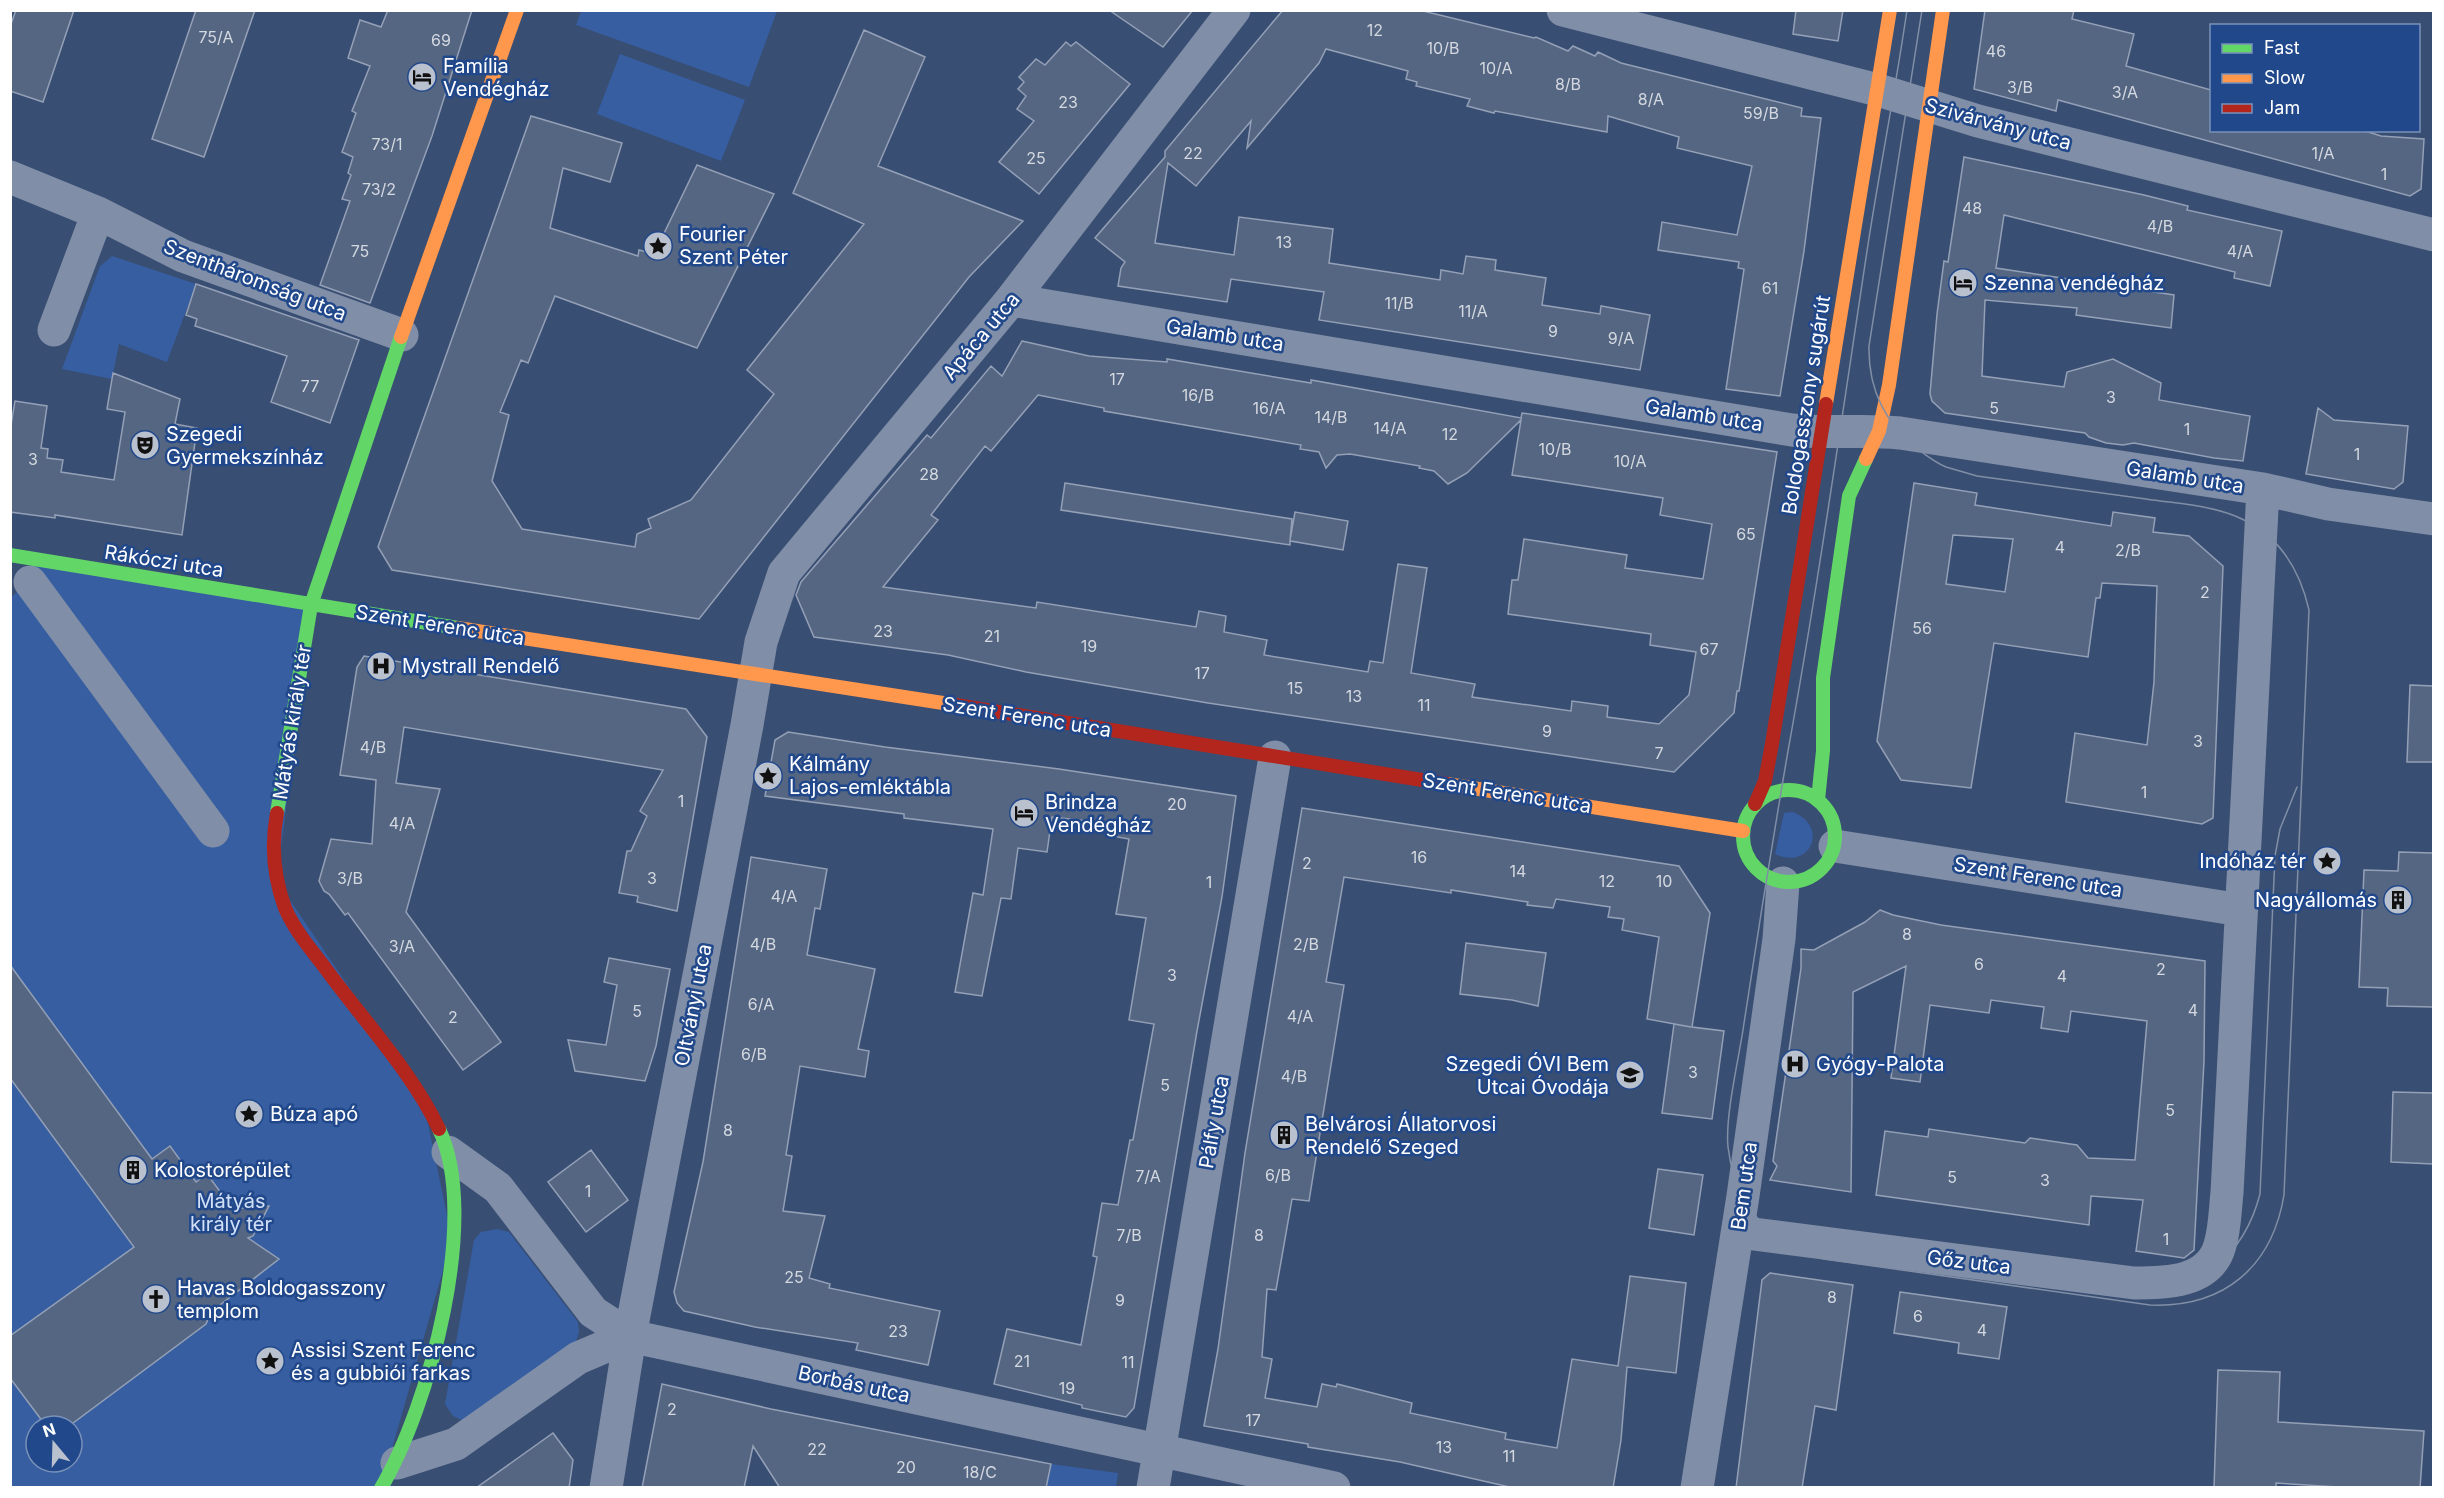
<svg xmlns="http://www.w3.org/2000/svg" width="2444" height="1498" font-family="Inter,sans-serif">
	<style>
		.green { fill: #365ea1; fill-rule: evenodd }
		.building { fill: #556683; stroke: #94a0b6; stroke-width: 1.5; fill-rule: evenodd }
		.lines { fill: none; stroke-linecap: round; stroke-linejoin: round }
		.street { stroke: #808fa7; stroke-width: 33 }
		.fast { stroke: #63d668; stroke-width: 14 }
		.slow { stroke: #ff974d; stroke-width: 14 }
		.jam { stroke: #b3261e; stroke-width: 14 }
		.tram { stroke: #808fa6; stroke-width: 1.5 }
		.labels { text-anchor: middle; stroke-width: 5; stroke-linejoin: round; paint-order: stroke }
		.number-label { font-size: 16px; fill: #d4d9e0 }
		.poi-label { font-size: 20px; fill: #fff; stroke: #21488b; text-anchor: start }
		.street-label { font-size: 20px; fill: #fff; stroke: #21488b }
		.park-label { font-size: 20px; fill: #d3e1f8; stroke: #21488b }
	</style>
	<rect width="100%" height="100%" fill="#394e73"/>
	<path class="green" d="M581,11V10L777,11L749,87L576,25Z
		M620,54L745,100L721,161L597,114Z
		M112,256L196,284L167,362L119,344L112,379L62,369L100,266Z
		M34,559L311,605L277,881L422,1095L452,1239L381,1487H11V597L30,582ZM36,1426H72V1462H36Z
		M1793,812C1830,827 1810,871 1775,854L1784,813Z
		M497,1229L509,1232L578,1322L579,1332L576,1342L464,1421L453,1416L445,1404L474,1240L481,1232Z
		M1051,1464L1118,1473L1116,1487L1046,1488Z"/>
	<path class="building" d="M16,10H74L43,102L10,91V27Z
		M196,10H255L204,157L152,139Z
		M388,10H472L432,136L370,303L320,285L350,201L342,199L351,175L348,173L353,157L342,152L356,113L352,111L370,66L348,58L360,20L381,27Z
		M1109,10H1193L1163,47Z
		M1283,10H1419L1534,38L1536,37L1568,51L1573,46L1595,56L1598,52L1621,63L1802,108L1801,116L1821,118L1804,251L1780,396L1726,389L1744,269L1738,268L1739,262L1658,250L1662,222L1737,235L1752,166L1677,148L1679,137L1608,116L1607,132L1495,111L1494,113L1467,106L1470,99L1416,86L1417,82L1406,79L1408,71L1326,49L1319,63L1247,148L1251,121L1196,186L1168,163L1155,243L1234,255L1239,217L1333,229L1329,263L1440,280L1441,270L1463,274L1466,256L1496,260L1495,270L1546,278L1542,305L1600,314L1601,306L1650,315L1640,370L1319,320L1324,292L1231,279L1227,302L1118,286L1121,268L1125,262L1095,238L1165,157V151Z
		M1796,10H1843L1838,41L1793,34Z
		M1985,10H2074L2072,19L2134,34L2126,66L2211,90V130H2362L2381,136L2424,139L2421,189L2410,196L2058,100L2056,111L1974,89Z
		M864,30L925,57L878,166L1023,221L969,277L699,619L392,570L378,547L531,116L622,143L610,182L563,168L550,228L638,256L639,250L654,254L697,165L774,194L697,348L555,296L528,363L521,360L500,412L509,415L492,481L522,529L635,547L637,534L651,528L648,519L691,500L774,394L747,370L864,224L793,193Z
		M1066,42L1071,46L1076,42L1130,84L1039,194L999,162L1034,121L1017,109L1026,96L1018,89L1024,82L1019,77L1036,59L1045,65Z
		M1964,157L2144,195L2188,206L2187,210L2282,231L2270,286L2234,278L2235,272L2004,215L1996,268L2174,295L2171,328L2076,315L2077,308L1985,300L1982,376L2064,387L2067,372L2113,359L2161,383L2159,400L2250,416L2243,461L2214,458L2134,443L2123,445L2106,443L2089,437L2085,433L1945,413L1932,401L1930,394L1937,314L1944,261L1948,262Z
		M196,284L359,340L330,423L271,402L287,356L195,326L197,319L186,315Z
		M1022,341L1089,356L1167,362V359L1311,383V380L1521,418L1522,413L1777,452L1739,691H1737L1734,713L1674,772L1208,703L1026,672L948,655L814,637L796,595L801,582L927,435L931,438L991,366L1002,376ZM1038,395L1104,408V411L1301,445L1300,449L1319,452L1326,468L1337,455L1350,454L1420,466L1419,468L1434,471L1448,484L1467,473L1521,420L1512,475L1663,498L1660,515L1712,524L1703,579L1625,568L1627,555L1524,539L1518,580H1512L1508,614L1651,634L1650,645L1696,652L1689,695L1659,724L1607,717L1608,706L1572,701L1571,711L1472,697L1475,684L1411,673L1427,568L1398,564L1383,663L1370,661L1368,672L1264,655L1267,640L1224,632L1226,616L1199,611L1196,627L1037,602L1036,608L883,587L938,520L931,515L985,446L991,451Z
		M113,373L180,399L175,424L197,428L182,535L55,515V518L10,512V431L15,401L47,406L41,448L48,449L47,458L63,460L61,472L114,480L125,412L107,409Z
		M2318,408L2334,420L2408,426L2403,482L2394,489L2306,474Z
		M1065,483L1292,519L1290,540L1295,512L1348,521L1343,550L1290,541V545L1061,510Z
		M1914,483L1977,493L1975,505L2111,526L2113,512L2155,518L2153,532L2189,536L2223,566L2213,818L2202,824L2066,802L2075,733L2147,745L2154,682L2157,586L2102,583L2100,598H2096L2088,657L1994,643L1971,788L1901,780L1877,741ZM1953,535L2013,539L2005,592L1946,584Z
		M364,656L686,709L707,737L677,911L637,902L638,896L619,893L627,851H631L647,816L640,811L663,770L404,727L396,783L440,789L406,912L501,1042L463,1070L348,913L345,915L329,894L324,891L319,881L331,839L372,844L376,780L340,775L357,667Z
		M2410,685L2433,686V762H2407Z
		M788,732L885,747L1059,769L1236,796L1222,897L1197,1031L1134,1408L1126,1417L1082,1408V1405L994,1384L1007,1329L1081,1345L1097,1257L1093,1256L1102,1203L1118,1205L1130,1140H1133L1154,1024L1129,1020L1146,918L1116,914L1129,839L1112,836L1114,824L1052,817L1047,852L1018,848L1011,899L1001,898L982,996L955,992L973,893L983,895L993,829L904,818V814L765,796L775,740Z
		M1302,808L1679,866L1710,913L1692,1027L1724,1031L1712,1119L1662,1113L1674,1024L1691,1027L1647,1019L1659,937L1622,930L1624,919L1608,917L1610,907L1556,899L1553,908L1527,905L1528,902L1451,890V893L1344,877L1326,982L1344,985L1309,1201L1292,1199L1276,1290L1267,1289L1262,1357L1272,1359L1265,1398L1317,1407L1322,1384L1336,1387L1337,1384L1412,1403L1410,1413L1506,1433L1505,1439L1557,1448L1572,1359L1618,1366L1630,1276L1686,1283L1676,1373L1627,1367L1621,1440L1613,1488H1514L1400,1462L1308,1447V1444L1204,1426L1218,1349L1245,1153Z
		M2399,852L2433,853V1007L2387,1006L2388,988L2359,987L2364,870L2398,871Z
		M751,857L827,869L820,909L815,908L807,955L875,969L858,1049L869,1051L865,1077L800,1066L786,1155L792,1156L783,1211L825,1216L809,1278L830,1284L829,1288L940,1311L928,1365L856,1350L858,1343L755,1327L684,1311L677,1303L674,1292L703,1162Z
		M1880,910L1893,915L1941,925L2205,961L2204,1061L2194,1250L2184,1258L2136,1251L2143,1200L2091,1196L2089,1225L1876,1195L1885,1131L1928,1137L1929,1129L2025,1143L2030,1138L2077,1145L2088,1158L2135,1160L2147,1021L2071,1011L2068,1032L2041,1028L2044,1007L1991,1000L1989,1013L1930,1005L1920,1082L1891,1078L1906,966L1853,992L1851,1192L1770,1180L1777,1166L1773,1161L1801,968V949L1814,950L1865,922Z
		M1466,943L1546,953L1538,1006L1512,1000L1460,994Z
		M609,958L670,969L656,1046L645,1081L575,1071L568,1040L606,1045L617,985L604,982Z
		M10,965L152,1159L170,1146L196,1182L207,1174L233,1209L269,1206L253,1236L248,1238L279,1259L211,1312L206,1324L69,1426H46L10,1378V1336L134,1247L10,1078Z
		M2393,1092L2433,1093V1164L2391,1162Z
		M591,1150L628,1200L586,1232L548,1182Z
		M1658,1169L1703,1175L1694,1235L1649,1228Z
		M1770,1273L1853,1285L1836,1410L1815,1406L1802,1488H1736L1762,1280Z
		M1900,1292L2007,1307L1999,1359L1958,1353L1959,1343L1894,1333Z
		M2218,1370L2280,1372L2278,1422L2424,1431L2420,1488H2354L2276,1483V1488H2214Z
		M662,1384L771,1409L1051,1464L1046,1488H780L753,1446L744,1488H642Z
		M553,1433L573,1460L569,1488H476Z"/>
	<g class="lines">
		<path class="street" d="M1563,10L1878,90L1978,121L2434,235
			M10,177L98,213L183,256L402,335
			M1011,300L1792,430C1828,434 1864,429 1900,433L2263,489L2328,504L2434,519
			M54,330L98,213
			M30,582L213,831
			M1835,846L2241,910
			M448,1152L498,1188L593,1312L630,1336L1334,1488
			M1738,1232L2134,1283C2165,1283 2210,1283 2220,1245C2225,1228 2225,1210 2227,1193L2263,489
			M397,1463L456,1444L578,1358L630,1336
			M606,1488L630,1336L747,725L761,642L784,573L1011,300L1234,10
			M1153,1488L1275,757
			M1697,1488L1743,1196L1779,939L1783,883"/>
		<path class="fast" d="M10,555L458,628
			M1743 836a46 46 0 1 1 92 0a46 46 0 1 1-92 0Z
			M1818,800L1823,751V678L1849,496L1866,459
			M277,813L311,605L401,337
			M381,1488C429,1407 481,1217 439,1129"/>
		<path class="slow" d="M401,337L517,10
			M1826,404L1890,10
			M1866,459L1879,431L1889,385L1943,10
			M458,628L956,705
			M1447,784L1743,831"/>
		<path class="jam" d="M956,705L1447,784
			M1755,804L1765,781L1772,744L1826,404
			M277,813C271,845 274,878 285,908C294,929 309,947 323,965C361,1018 411,1070 439,1129"/>
		<path class="tram" d="M1907,10C1896,86 1881,162 1869,238C1843,409 1819,580 1788,751C1772,844 1757,937 1743,1030C1738,1062 1725,1117 1728,1147C1735,1206 1769,1242 1824,1259L2150,1305C2224,1308 2272,1267 2284,1195L2309,610C2300,571 2281,538 2244,520C2215,505 2178,504 2146,499C2089,491 2033,484 1977,476C1967,473 1956,470 1946,467C1936,463 1927,456 1919,450C1884,423 1868,389 1869,346L1922,10
			M2134,1297C2197,1298 2245,1253 2260,1194L2275,856L2280,829L2297,787"/>
	</g>
	<defs>
		<g id="hotel-disc" transform="scale(1.5)"><circle r="9.5" fill="#bac1ce" stroke="#21488b"/><path d="M-6-4.5h1.5V1H6V5H4.5V3h-9V5H-6ZM-4 0a1.8 1.8 0 1 1 3.6 0ZM.5 0V-2.5h3Q6-2.5 6 0Z" fill="#111"/></g>
		<g id="sight-disc" transform="scale(1.5)"><circle r="9.5" fill="#bac1ce" stroke="#21488b"/><path d="M0-6L1.8-2.2L6-1.7L2.9 1.2L3.7 5.4L0 3.3L-3.7 5.4L-2.9 1.2L-6-1.7L-1.8-2.2Z" fill="#111"/></g>
		<g id="theatre-disc" transform="scale(1.5)"><circle r="9.5" fill="#bac1ce" stroke="#21488b"/><path d="M-5-5.5Q0-4 5-5.5V0Q5 5 0 6Q-5 5-5 0ZM-3.3-2.5H-1v1.5H-3.3ZM1-2.5H3.3v1.5H1ZM-2.8 1Q0 5.5 2.8 1Z" fill="#111"/></g>
		<g id="hospital-disc" transform="scale(1.5)"><circle r="9.5" fill="#bac1ce" stroke="#21488b"/><path d="M-5-5h3v3.5h4V-5h3V5h-3V1.5h-4V5h-3Z" fill="#111"/></g>
		<g id="building-disc" transform="scale(1.5)"><circle r="9.5" fill="#bac1ce" stroke="#21488b"/><path d="M-4-6H4V6H1V3H-1V6H-4ZM-2.5-4.3h1.7v1.8h-1.7ZM.8-4.3h1.7v1.8H.8ZM-2.5-1h1.7V.8h-1.7ZM.8-1h1.7V.8H.8Z" fill="#111"/></g>
		<g id="school-disc" transform="scale(1.5)"><circle r="9.5" fill="#bac1ce" stroke="#21488b"/><path d="M0-5L7-2L0 1L-7-2ZM-4 1L0 2.5L4 1V4Q0 6-4 4Z" fill="#111"/></g>
		<g id="church-disc" transform="scale(1.5)"><circle r="9.5" fill="#bac1ce" stroke="#21488b"/><path d="M-1.2-6h2.4v3.5h3.3v2.4h-3.3V6h-2.4V-.1h-3.3v-2.4h3.3Z" fill="#111"/></g>
	</defs>
	<g fill-rule="evenodd">
		<use href="#hotel-disc" x="422" y="77"/>
		<use href="#sight-disc" x="658" y="246"/>
		<use href="#hotel-disc" x="1963" y="283"/>
		<use href="#theatre-disc" x="145" y="445"/>
		<use href="#hospital-disc" x="381" y="666"/>
		<use href="#sight-disc" x="768" y="776"/>
		<use href="#hotel-disc" x="1024" y="813"/>
		<use href="#sight-disc" x="2327" y="861"/>
		<use href="#building-disc" x="2398" y="900"/>
		<use href="#hospital-disc" x="1795" y="1064"/>
		<use href="#school-disc" x="1630" y="1075"/>
		<use href="#sight-disc" x="249" y="1114"/>
		<use href="#building-disc" x="1284" y="1135"/>
		<use href="#building-disc" x="133" y="1170"/>
		<use href="#church-disc" x="156" y="1299"/>
		<use href="#sight-disc" x="270" y="1361"/>
	</g>
	<g class="labels">
		<g class="number-label">
			<text x="1375" y="36">12</text>
			<text x="216" y="43">75/A</text>
			<text x="441" y="46">69</text>
			<text x="1443" y="54">10/B</text>
			<text x="1996" y="57">46</text>
			<text x="1496" y="74">10/A</text>
			<text x="1568" y="90">8/B</text>
			<text x="2020" y="93">3/B</text>
			<text x="2125" y="98">3/A</text>
			<text x="1651" y="105">8/A</text>
			<text x="1068" y="108">23</text>
			<text x="1761" y="119">59/B</text>
			<text x="387" y="150">73/1</text>
			<text x="1193" y="159">22</text>
			<text x="2323" y="159">1/A</text>
			<text x="1036" y="164">25</text>
			<text x="2384" y="180">1</text>
			<text x="379" y="195">73/2</text>
			<text x="1972" y="214">48</text>
			<text x="2160" y="232">4/B</text>
			<text x="1284" y="248">13</text>
			<text x="360" y="257">75</text>
			<text x="2240" y="257">4/A</text>
			<text x="1770" y="294">61</text>
			<text x="1399" y="309">11/B</text>
			<text x="1473" y="317">11/A</text>
			<text x="1553" y="337">9</text>
			<text x="1621" y="344">9/A</text>
			<text x="1117" y="385">17</text>
			<text x="310" y="392">77</text>
			<text x="1198" y="401">16/B</text>
			<text x="2111" y="403">3</text>
			<text x="1269" y="414">16/A</text>
			<text x="1994" y="414">5</text>
			<text x="1331" y="423">14/B</text>
			<text x="1390" y="434">14/A</text>
			<text x="2187" y="435">1</text>
			<text x="1450" y="440">12</text>
			<text x="1555" y="455">10/B</text>
			<text x="2357" y="460">1</text>
			<text x="33" y="465">3</text>
			<text x="1630" y="467">10/A</text>
			<text x="929" y="480">28</text>
			<text x="1746" y="540">65</text>
			<text x="2060" y="553">4</text>
			<text x="2128" y="556">2/B</text>
			<text x="2205" y="598">2</text>
			<text x="1922" y="634">56</text>
			<text x="883" y="637">23</text>
			<text x="992" y="642">21</text>
			<text x="1089" y="652">19</text>
			<text x="1709" y="655">67</text>
			<text x="1202" y="679">17</text>
			<text x="1295" y="694">15</text>
			<text x="1354" y="702">13</text>
			<text x="1424" y="711">11</text>
			<text x="1547" y="737">9</text>
			<text x="2198" y="747">3</text>
			<text x="373" y="753">4/B</text>
			<text x="1659" y="759">7</text>
			<text x="2144" y="798">1</text>
			<text x="681" y="807">1</text>
			<text x="1177" y="810">20</text>
			<text x="402" y="829">4/A</text>
			<text x="1419" y="863">16</text>
			<text x="1307" y="869">2</text>
			<text x="1518" y="877">14</text>
			<text x="350" y="884">3/B</text>
			<text x="652" y="884">3</text>
			<text x="1607" y="887">12</text>
			<text x="1664" y="887">10</text>
			<text x="1209" y="888">1</text>
			<text x="784" y="902">4/A</text>
			<text x="1907" y="940">8</text>
			<text x="763" y="950">4/B</text>
			<text x="1306" y="950">2/B</text>
			<text x="402" y="952">3/A</text>
			<text x="1979" y="970">6</text>
			<text x="2161" y="975">2</text>
			<text x="1172" y="981">3</text>
			<text x="2062" y="982">4</text>
			<text x="761" y="1010">6/A</text>
			<text x="2193" y="1016">4</text>
			<text x="637" y="1017">5</text>
			<text x="1300" y="1022">4/A</text>
			<text x="453" y="1023">2</text>
			<text x="754" y="1060">6/B</text>
			<text x="1693" y="1078">3</text>
			<text x="1294" y="1082">4/B</text>
			<text x="1165" y="1091">5</text>
			<text x="2170" y="1116">5</text>
			<text x="728" y="1136">8</text>
			<text x="1278" y="1181">6/B</text>
			<text x="1148" y="1182">7/A</text>
			<text x="1952" y="1183">5</text>
			<text x="2045" y="1186">3</text>
			<text x="588" y="1197">1</text>
			<text x="1129" y="1241">7/B</text>
			<text x="1259" y="1241">8</text>
			<text x="2166" y="1245">1</text>
			<text x="794" y="1283">25</text>
			<text x="1832" y="1303">8</text>
			<text x="1120" y="1306">9</text>
			<text x="1918" y="1322">6</text>
			<text x="1982" y="1336">4</text>
			<text x="898" y="1337">23</text>
			<text x="1022" y="1367">21</text>
			<text x="1128" y="1368">11</text>
			<text x="1067" y="1394">19</text>
			<text x="672" y="1415">2</text>
			<text x="1253" y="1426">17</text>
			<text x="1444" y="1453">13</text>
			<text x="817" y="1455">22</text>
			<text x="1509" y="1462">11</text>
			<text x="906" y="1473">20</text>
			<text x="980" y="1478">18/C</text>
		</g>
		<g class="poi-label">
			<text x="443" y="73">Família<tspan x="443" dy="23">Vendégház</tspan></text>
			<text x="679" y="241">Fourier<tspan x="679" dy="23">Szent Péter</tspan></text>
			<text x="1984" y="290">Szenna vendégház</text>
			<text x="166" y="441">Szegedi<tspan x="166" dy="23">Gyermekszínház</tspan></text>
			<text x="402" y="673">Mystrall Rendelő</text>
			<text x="789" y="771">Kálmány<tspan x="789" dy="23">Lajos-emléktábla</tspan></text>
			<text x="1045" y="809">Brindza<tspan x="1045" dy="23">Vendégház</tspan></text>
			<text x="2306" y="868" text-anchor="end">Indóház tér</text>
			<text x="2377" y="907" text-anchor="end">Nagyállomás</text>
			<text x="1609" y="1071" text-anchor="end">Szegedi ÓVI Bem<tspan x="1609" dy="23">Utcai Óvodája</tspan></text>
			<text x="1816" y="1071">Gyógy-Palota</text>
			<text x="270" y="1121">Búza apó</text>
			<text x="1305" y="1131">Belvárosi Állatorvosi<tspan x="1305" dy="23">Rendelő Szeged</tspan></text>
			<text x="154" y="1177">Kolostorépület</text>
			<text x="177" y="1295">Havas Boldogasszony<tspan x="177" dy="23">templom</tspan></text>
			<text x="291" y="1357">Assisi Szent Ferenc<tspan x="291" dy="23">és a gubbiói farkas</tspan></text>
		</g>
		<g class="street-label">
			<text transform="translate(1998 124) rotate(15)" y="7">Szivárvány utca</text>
			<text transform="translate(255 280) rotate(21)" y="7">Szentháromság utca</text>
			<text transform="translate(1225 335) rotate(9)" y="7">Galamb utca</text>
			<text transform="translate(981 336) rotate(-50)" y="7">Apáca utca</text>
			<text transform="translate(1806 405) rotate(-81)" y="7">Boldogasszony sugárút</text>
			<text transform="translate(1704 415) rotate(9)" y="7">Galamb utca</text>
			<text transform="translate(2185 477) rotate(9)" y="7">Galamb utca</text>
			<text transform="translate(164 561) rotate(9)" y="7">Rákóczi utca</text>
			<text transform="translate(440 625) rotate(9)" y="7">Szent Ferenc utca</text>
			<text transform="translate(1027 717) rotate(9)" y="7">Szent Ferenc utca</text>
			<text transform="translate(292 722) rotate(-81)" y="7">Mátyás király tér</text>
			<text transform="translate(1507 793) rotate(9)" y="7">Szent Ferenc utca</text>
			<text transform="translate(2038 877) rotate(9)" y="7">Szent Ferenc utca</text>
			<text transform="translate(693 1005) rotate(-79)" y="7">Oltványi utca</text>
			<text transform="translate(1214 1122) rotate(-80)" y="7">Pálfy utca</text>
			<text transform="translate(1744 1186) rotate(-82)" y="7">Bem utca</text>
			<text transform="translate(1969 1262) rotate(7)" y="7">Gőz utca</text>
			<text transform="translate(854 1384) rotate(12)" y="7">Borbás utca</text>
		</g>
		<g class="park-label">
			<text x="231" y="1208">Mátyás<tspan x="231" dy="23">király tér</tspan></text>
		</g>
	</g>
	<rect width="2444" height="1498" fill="none" stroke="#ffffff" stroke-width="24"/>
	<rect x="2210" y="24" width="210" height="108" fill="#21488b" stroke="#7a91b9" stroke-width="1.5"/>
	<rect x="2222" y="44" width="30" height="9" fill="#63d668" stroke="#7a91b9" stroke-width="1.5"/>
	<text x="2264" y="54" font-size="18" fill="#ffffff">Fast</text>
	<rect x="2222" y="74" width="30" height="9" fill="#ff974d" stroke="#7a91b9" stroke-width="1.5"/>
	<text x="2264" y="84" font-size="18" fill="#ffffff">Slow</text>
	<rect x="2222" y="104" width="30" height="9" fill="#b3261e" stroke="#7a91b9" stroke-width="1.5"/>
	<text x="2264" y="114" font-size="18" fill="#ffffff">Jam</text>
	<g transform="translate(54 1444) rotate(341)"><circle r="28" fill="#21488b" stroke="#7a91b9" stroke-width="1.5"/>
	<path d="M0-4.5L10 22L0 15L-10 22Z" fill="#bac1ce"/>
	<text y="-9" font-size="16" font-weight="bold" text-anchor="middle" fill="#ffffff">N</text>
	</g>
</svg>
